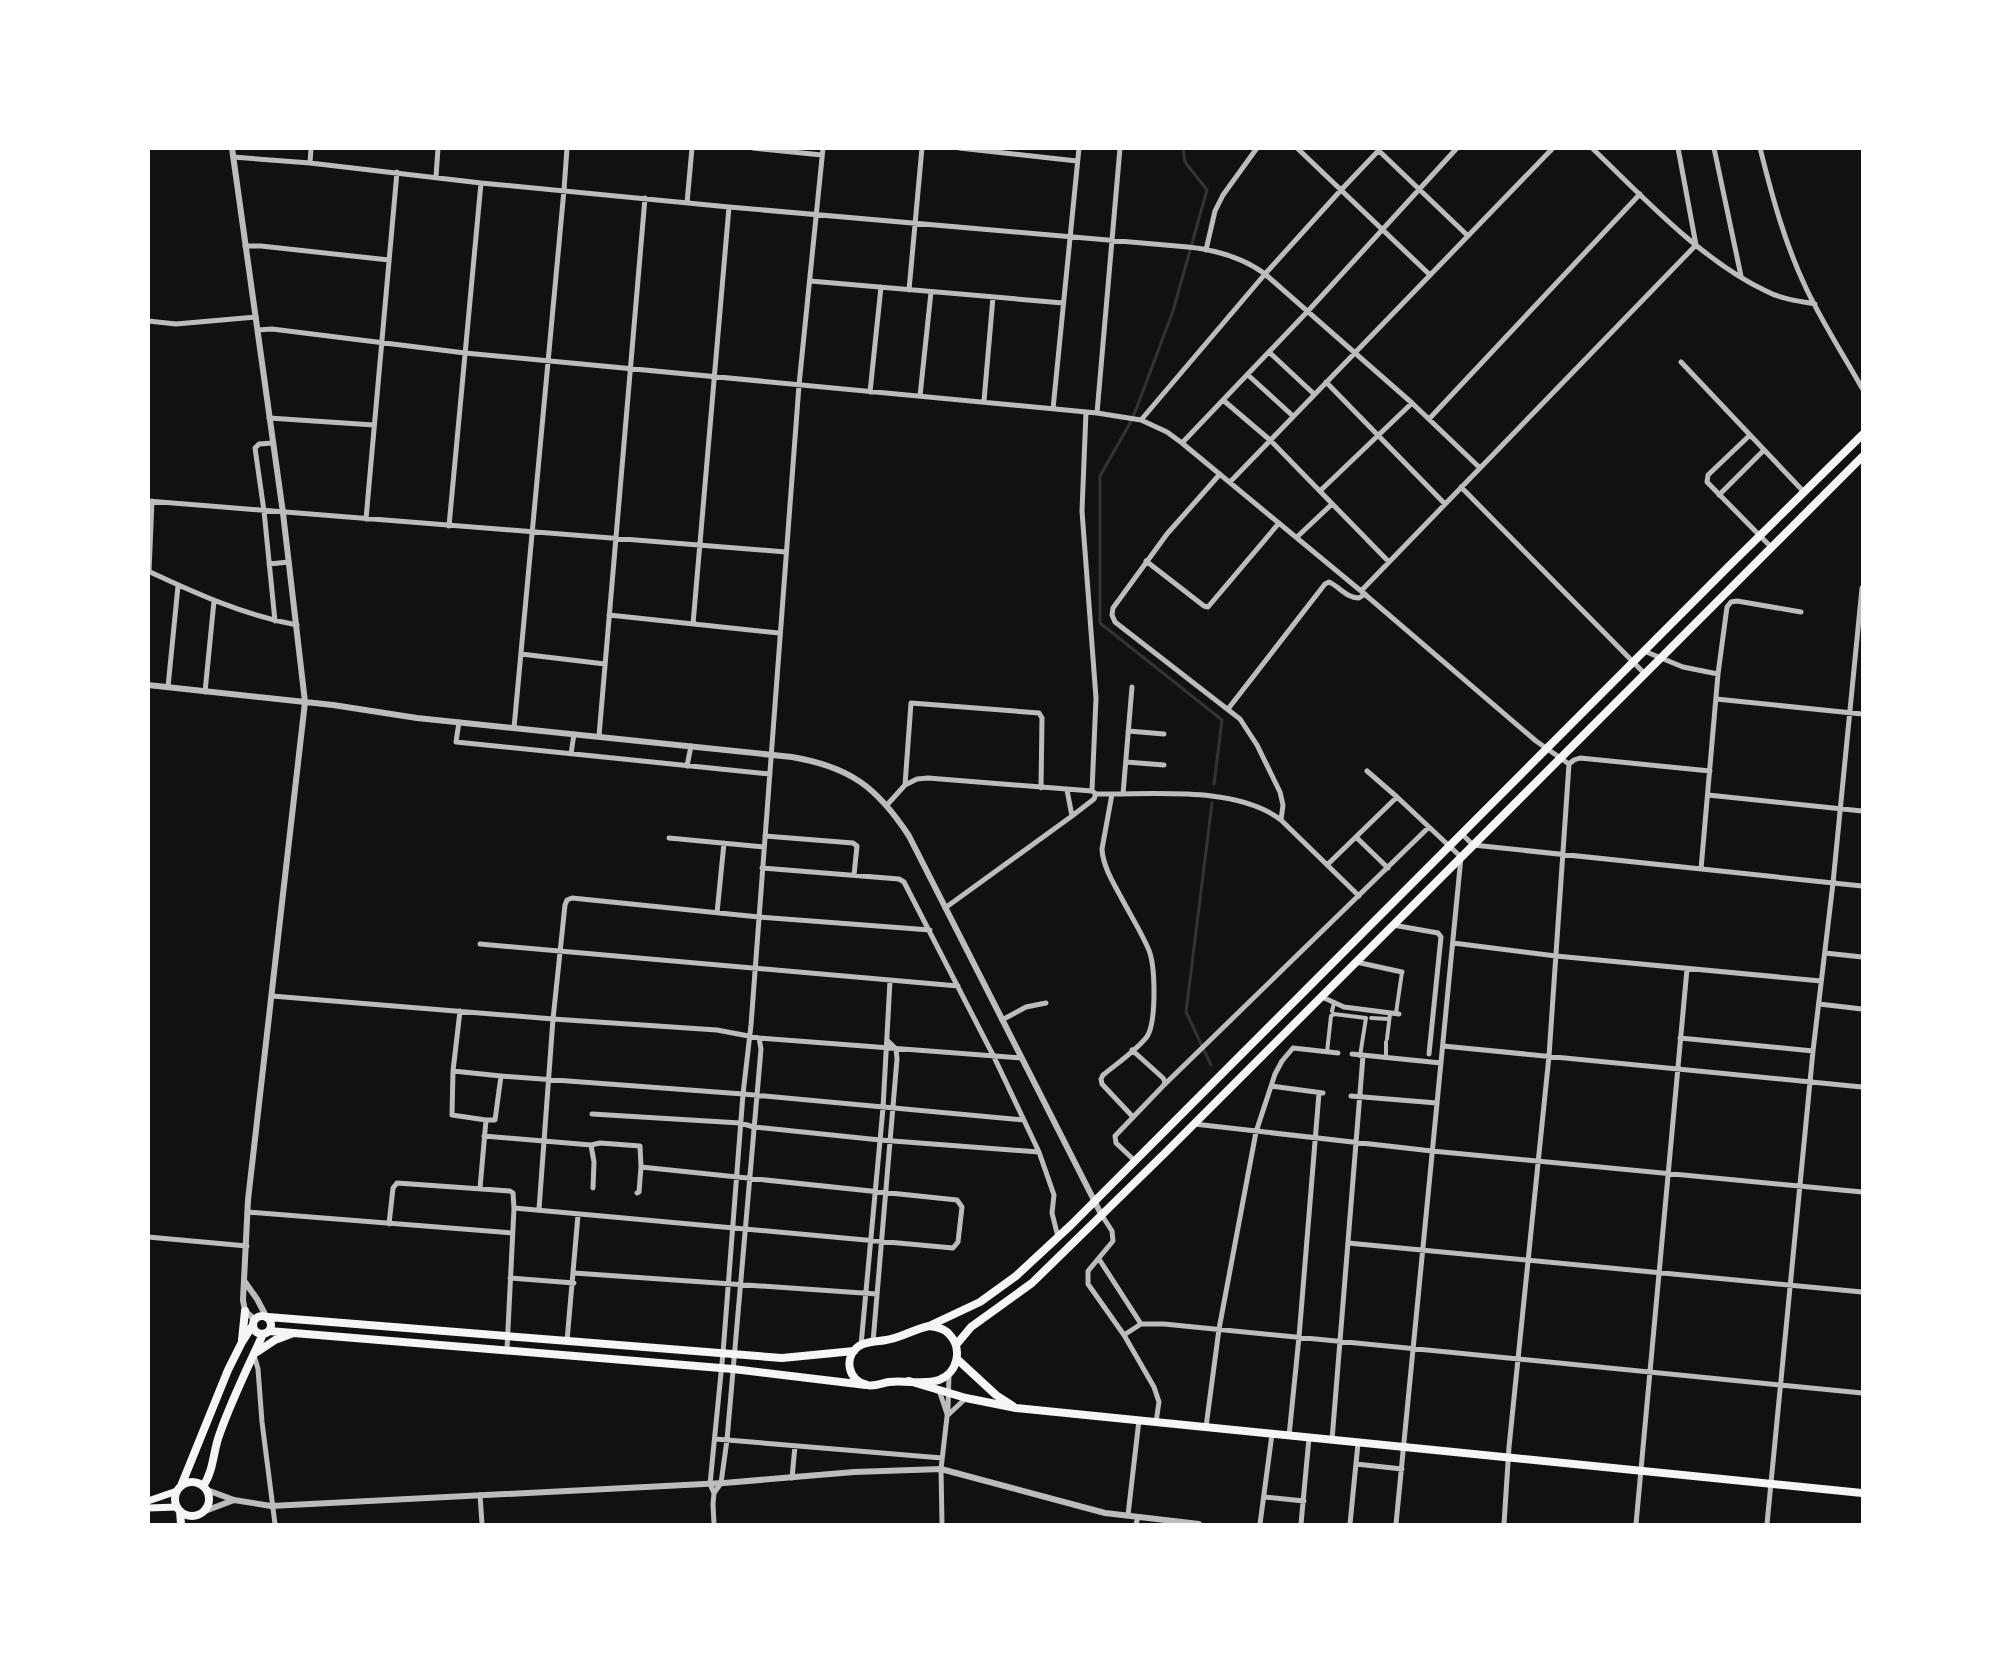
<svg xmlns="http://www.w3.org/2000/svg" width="2011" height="1673" font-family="'Public Sans',sans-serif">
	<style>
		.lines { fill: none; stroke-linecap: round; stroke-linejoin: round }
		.stream { stroke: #333; stroke-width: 3 }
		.pedestrian { stroke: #bcbcbc; stroke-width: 4 }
		.minor { stroke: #bcbcbc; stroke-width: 5 }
		.tertiary { stroke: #bcbcbc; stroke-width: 6 }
		.secondary { stroke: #f5f5f5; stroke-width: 7 }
		.primary { stroke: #f5f5f5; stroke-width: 8 }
	</style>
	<rect width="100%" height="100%" fill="#111"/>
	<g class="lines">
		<path class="stream" d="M1183,148L1185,162L1207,190L1173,311L1137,407L1130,423L1100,476V623L1222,720L1214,784
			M1211,1065L1186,1012L1212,803"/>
		<path class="pedestrian" d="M1332,1011L1334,1003
			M1396,1013L1402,972
			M1371,1018L1389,1019
			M1387,1039L1390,1014
			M1327,1052L1331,1016L1334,1014L1366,1018L1360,1056
			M1386,1058V1042"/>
		<path class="minor" d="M753,148L822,155
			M959,148L1077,161
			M1297,148L1430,275
			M1376,148L1467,235
			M1592,148C1643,197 1702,261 1766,291C1781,299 1799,301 1815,304
			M1714,148L1741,276
			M1760,148C1772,196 1785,244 1806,288C1822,322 1844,356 1862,388
			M233,157L310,163L481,183L729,207L1188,247C1217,250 1242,257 1265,274L1412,403L1480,468
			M310,163L311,148
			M436,177L438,148
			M687,203L692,148
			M245,246H261L389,260
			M1206,250L1215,211L1223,195L1257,148
			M810,281L1063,303
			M909,290L922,148
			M148,321L176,324L256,317
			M258,330L272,329L465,353L1097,413L1141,420L1167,432L1182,443L1361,591L1536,741L1569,764
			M1269,352L1314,394
			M1681,362L1804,492
			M1248,375L1293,416
			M1326,382L1445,504
			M870,392L881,287
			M920,396L931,292
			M1223,400L1308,311L1457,148
			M984,401L993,297
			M1053,409L1079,148
			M1086,412L1082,511L1096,698L1092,791
			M1097,413L1120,148
			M269,418L374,425
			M1429,419L1640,194
			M1141,420L1265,274L1341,190L1381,148
			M1750,435L1708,475L1707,482L1772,548
			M273,443L259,444L255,448L264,511L275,621
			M1182,443L1223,400L1270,440L1389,562
			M1220,474L1167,534L1113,608L1112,615L1115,622L1240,719L1257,745L1280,792L1283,805L1281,820
			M1230,482L1553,148
			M1461,487L1645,674
			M1320,491L1412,403
			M1719,495L1764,450
			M148,501L786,552
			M366,519L397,172
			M449,526L481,183
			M1297,537L1332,504
			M1146,561L1204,606L1208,607L1279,523
			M269,564L289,562
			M148,571C197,594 244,615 297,625
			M149,572L152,501
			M1361,591L1696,245L1678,148
			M609,615L779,633
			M693,624L729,207
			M1644,651L1683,667L1718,674
			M521,654L605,664
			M168,687L178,586
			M205,692L214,601
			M1716,699L1862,714
			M1228,709L1325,584L1329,582C1340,587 1346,598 1359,598L1365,594
			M459,722L456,742L770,774
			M514,728L564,190L567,148
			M1128,731L1164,734
			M599,736L645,198
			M571,754L574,734
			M1126,762L1164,765
			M1569,764L1574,760L1580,758L1710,771
			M687,766L691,746
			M1367,771L1397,797L1461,857L1396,1524
			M905,785L917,779L928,778L1092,791L1096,794L1094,799L1072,816L945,908
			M1067,790L1072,816
			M1096,794C1151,795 1236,785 1281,820L1359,896
			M1112,794L1102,849C1103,867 1114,884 1122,899C1131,916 1141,932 1148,948C1156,965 1156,1019 1148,1035C1141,1047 1115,1065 1103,1075L1101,1079L1102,1084L1133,1117
			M1123,794L1132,687
			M1708,795L1862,811
			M887,805L905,785L911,703L1039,713L1042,718L1041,788
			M1462,834L1473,845L1862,886
			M765,836L853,843L857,846L854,875
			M1356,837L1388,868
			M669,838L764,847
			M1327,865L1397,797
			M762,868L899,879L904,882L994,1057L1039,1152L1054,1195L1052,1213L1058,1237
			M1701,869L1718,674L1727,607L1731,602L1737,601L1801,612
			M717,913L724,843
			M1393,925L1438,933L1441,937L1429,1054
			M1453,943L1556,956L1821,981
			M480,944L958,986
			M1825,953L1862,957
			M1356,962L1402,972
			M272,996L553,1019L717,1030L759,1038L1022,1058
			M1322,997L1344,1007L1399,1014
			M1819,1004L1862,1009
			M460,1011L453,1071L452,1115L486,1120H495L501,1076
			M1002,1020L1026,1007L1046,1003
			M1680,1038L1813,1051
			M1443,1046L1862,1087
			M1132,1050L1163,1078L1165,1082L1163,1086L1115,1136L1116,1143L1134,1160
			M1352,1054L1441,1063
			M453,1071L501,1076L743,1094L1024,1120
			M1163,1086L1429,827
			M1271,1086L1323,1093
			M1351,1096L1437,1103
			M592,1114L740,1123L754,1127L880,1140L1039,1152
			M1194,1124L1432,1151L1862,1192
			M484,1136L591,1145L600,1143L640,1146L641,1167L639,1192L637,1193
			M591,1145L594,1162L593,1188
			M480,1188L486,1120
			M514,1208L953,1248L958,1242L962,1207L957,1200L641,1167
			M539,1209L553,1019L565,905L567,900L572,898L759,917L930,930
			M247,1212L512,1233
			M1101,1214L1112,1231L1113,1241L1088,1271V1284L1124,1335L1154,1387L1159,1402L1156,1422
			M389,1224L393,1188L397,1183L510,1191L513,1193L514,1208L507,1349
			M148,1237L247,1246
			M1348,1243L1862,1292
			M1099,1259L1141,1324
			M574,1273L877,1294
			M510,1278L574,1283
			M1124,1335L1141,1324H1164L1862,1393
			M567,1341L578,1215
			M873,1342L897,1059L896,1049L887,1040
			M861,1345L883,1108L890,981
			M254,1355L258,1369L262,1422L275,1524
			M939,1390L947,1414
			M948,1415L966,1398
			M1206,1427L1219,1329L1256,1132L1275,1074L1282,1061L1293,1048L1338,1053
			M1289,1436L1299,1337L1319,1093
			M715,1439L942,1458
			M1332,1440L1363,1056
			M1356,1464L1402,1469
			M792,1478L795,1446
			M714,1493L710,1484L723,1353L743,1094L751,1025L799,385L823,148
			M480,1495L482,1524
			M1264,1497L1304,1501
			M1128,1515L1139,1420
			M714,1524L713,1504L714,1493L721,1483L727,1440L761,1049L759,1038
			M942,1524L941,1469L948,1408L949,1374
			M1136,1524L1138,1517
			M1260,1524L1272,1434
			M1301,1524L1309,1438
			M1350,1524L1358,1443
			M1504,1524L1509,1447L1549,1056L1569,764
			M1636,1524L1687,969
			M1767,1524L1813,1051L1833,883L1862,588"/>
		<path class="tertiary" d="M232,148L283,513L305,702L248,1200L243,1300L245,1311L255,1320
			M148,685L333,705L417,718L792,757C850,767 877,787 909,836L1101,1214
			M245,1282L257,1299L266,1316
			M207,1490L234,1500L271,1506L724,1483L854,1472L941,1469L1105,1513L1199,1524
			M205,1511L234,1500"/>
		<path class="secondary" d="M148,1501L177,1491
			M148,1508L177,1507"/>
		<path class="primary" d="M253 1325a9 9 0 1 1 18 0a9 9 0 1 1-18 0Z
			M268,1317L782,1358L854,1351
			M929,1326L980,1302L1016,1276L1071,1225L1728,567L1862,435
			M929,1326C936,1327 944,1328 949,1334C963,1348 958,1373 939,1380C925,1385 905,1380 889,1382C882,1383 874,1387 867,1385C848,1381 843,1357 859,1346C867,1341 877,1342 886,1340C901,1338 914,1329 929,1326Z
			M269,1331L733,1369L866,1385
			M242,1340L245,1311
			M956,1345L971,1327L1032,1283L1166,1152L1862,457
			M257,1352L275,1340L291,1334
			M957,1359L996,1395L1013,1406
			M909,1381L966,1398L1016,1408L1862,1493
			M175 1499a17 17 0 1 1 34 0a17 17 0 1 1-34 0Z
			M181,1486L228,1370L242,1342L253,1325
			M203,1486C214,1471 213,1450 220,1433C232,1399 248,1367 263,1334
			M180,1511L181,1524"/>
	</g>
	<rect width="2011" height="1673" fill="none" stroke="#ffffff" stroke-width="300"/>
</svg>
